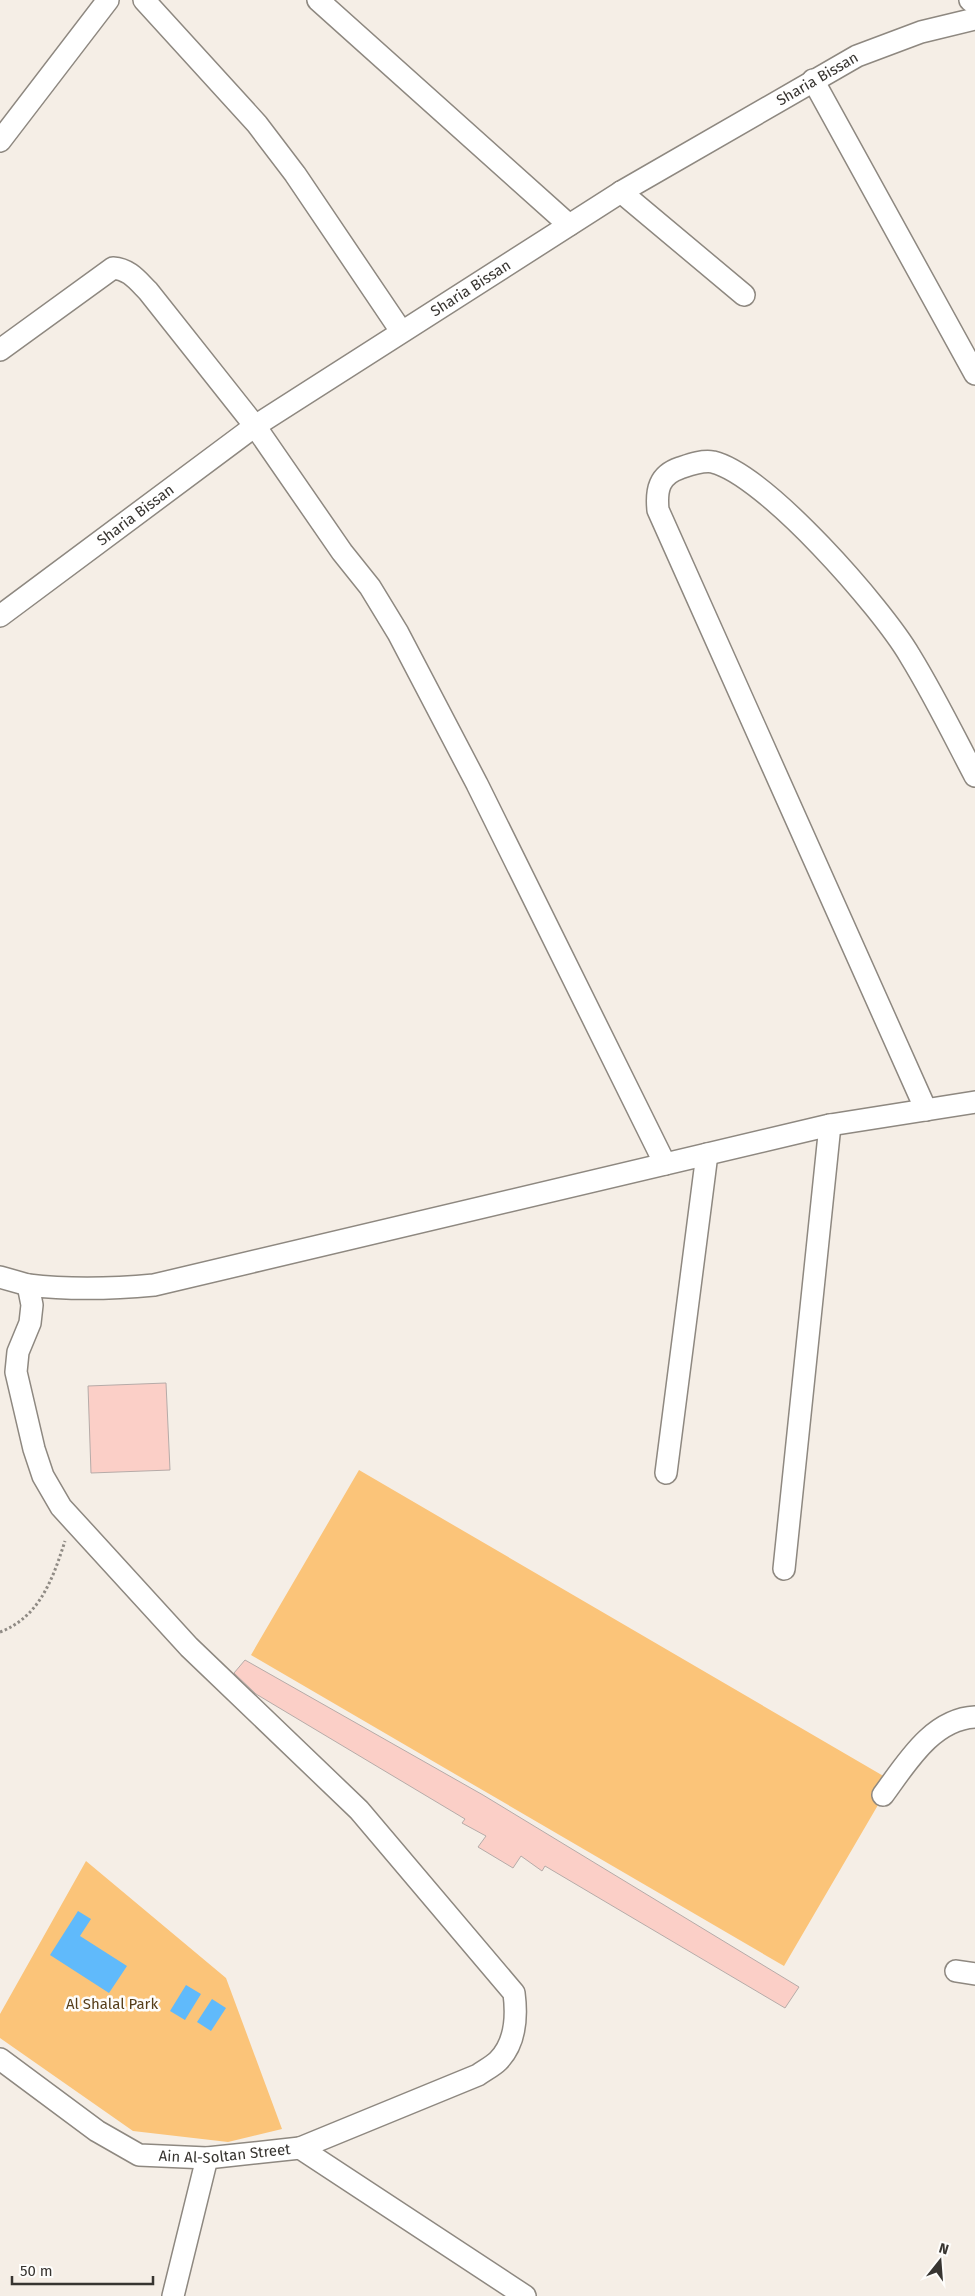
<svg xmlns="http://www.w3.org/2000/svg" width="975" height="2296" font-family="'Fira Sans',sans-serif">
	<style>
		.green { fill: #fbc479 }
		.water { fill: #60bafb }
		.building { fill: #fbcfc7; stroke: #b6aba8 }
		.lines { fill: none; stroke-linecap: round; stroke-linejoin: round }
		.minor-casing { stroke: #8e8880; stroke-width: 24 }
		.path { stroke: #908b85; stroke-width: 3; stroke-dasharray: 2.5 2.5; stroke-linecap: butt }
		.minor { stroke: #fff; stroke-width: 21 }
		.labels { text-anchor: middle; stroke-width: 5; stroke-linejoin: round; paint-order: stroke }
		.street-label { font-size: 15px; fill: #373430; stroke: #fefdfb }
		.park-label { font-size: 15px; fill: #573e19; stroke: #fefdfb }
	</style>
	<rect width="100%" height="100%" fill="#f5eee6"/>
	<path class="green" d="M359,1470L892,1781L784,1966L251,1655Z
		M86,1861L226,1978L282,2129L228,2142L133,2131L0,2038V2014Z"/>
	<path class="water" d="M78,1911L91,1919L80,1936L127,1966L109,1993L50,1955Z
		M186,1985L201,1994L185,2020L170,2011Z
		M212,1999L226,2008L211,2031L197,2022Z"/>
	<path class="building" d="M166,1383L170,1470L91,1473L88,1386Z
		M245,1660L483,1795L799,1987L785,2008L545,1866L542,1871L521,1856L513,1868L478,1847L486,1836L462,1823L465,1819L256,1694L234,1673Z"/>
	<g class="lines">
		<g class="minor-casing">
			<g id="minor">
				<path d="M144,0L257,124L295,174L401,331"/>
				<path d="M318,0L569,225"/>
				<path d="M970,0L975,4"/>
				<path d="M813,80L975,374"/>
				<path d="M0,141L108,0"/>
				<path d="M621,192L744,295"/>
				<path d="M0,350L113,268C129,269 137,280 148,291L255,426L342,552L370,587L398,633L477,784L665,1164"/>
				<path id="s1" d="M0,616L255,426L621,192L857,56L921,32L975,19"/>
				<path d="M926,1110L658,510C656,490 659,475 680,468C689,465 702,460 713,462C766,475 882,608 910,656C934,695 954,736 975,776"/>
				<path d="M0,1277L28,1285"/>
				<path d="M666,1473L707,1154"/>
				<path d="M784,1569L830,1125"/>
				<path d="M883,1795C906,1764 932,1719 975,1717"/>
				<path d="M956,1971L975,1974"/>
				<path id="s2" d="M0,2059L97,2131L139,2155L207,2158L300,2148L525,2296"/>
				<path d="M300,2148L478,2075C485,2070 493,2066 498,2061C516,2043 517,2016 514,1993L359,1810L189,1647L61,1507L43,1476L34,1449L16,1372L18,1352L30,1323L32,1305L28,1285C70,1290 111,1289 154,1285L830,1125L975,1102"/>
				<path d="M173,2296L207,2158"/>
			</g>
		</g>
		<path class="path" d="M0,1632C40,1617 53,1578 65,1541"/>
		<use href="#minor" class="minor"/>
	</g>
	<g class="labels">
		<g class="street-label">
			<text dy="5" stroke="none"><textPath href="#s1" startOffset="979">Sharia Bissan</textPath></text>
			<text dy="5" stroke="none"><textPath href="#s1" startOffset="574">Sharia Bissan</textPath></text>
			<text dy="5" stroke="none"><textPath href="#s1" startOffset="169">Sharia Bissan</textPath></text>
			<text dy="5" stroke="none"><textPath href="#s2" startOffset="255">Ain Al-Soltan Street</textPath></text>
		</g>
		<g class="park-label">
			<text x="112" y="2009">Al Shalal Park</text>
		</g>
	</g>
	<g transform="translate(940 2261) rotate(17)" stroke="#fefdfb" stroke-width="4" paint-order="stroke">
	<path d="M0-4L9 19L0 12L-9 19Z" fill="#373430"/>
	<text y="-8" font-size="14" font-weight="bold" text-anchor="middle" fill="#373430">N</text>
	</g>
	<path d="M12 2276v8h141v-8" fill="none" stroke="#373430" stroke-width="2.5"/>
	<text x="20" y="2276" font-size="15" fill="#373430" stroke="#fefdfb" stroke-width="4" paint-order="stroke">50 m</text>
</svg>
